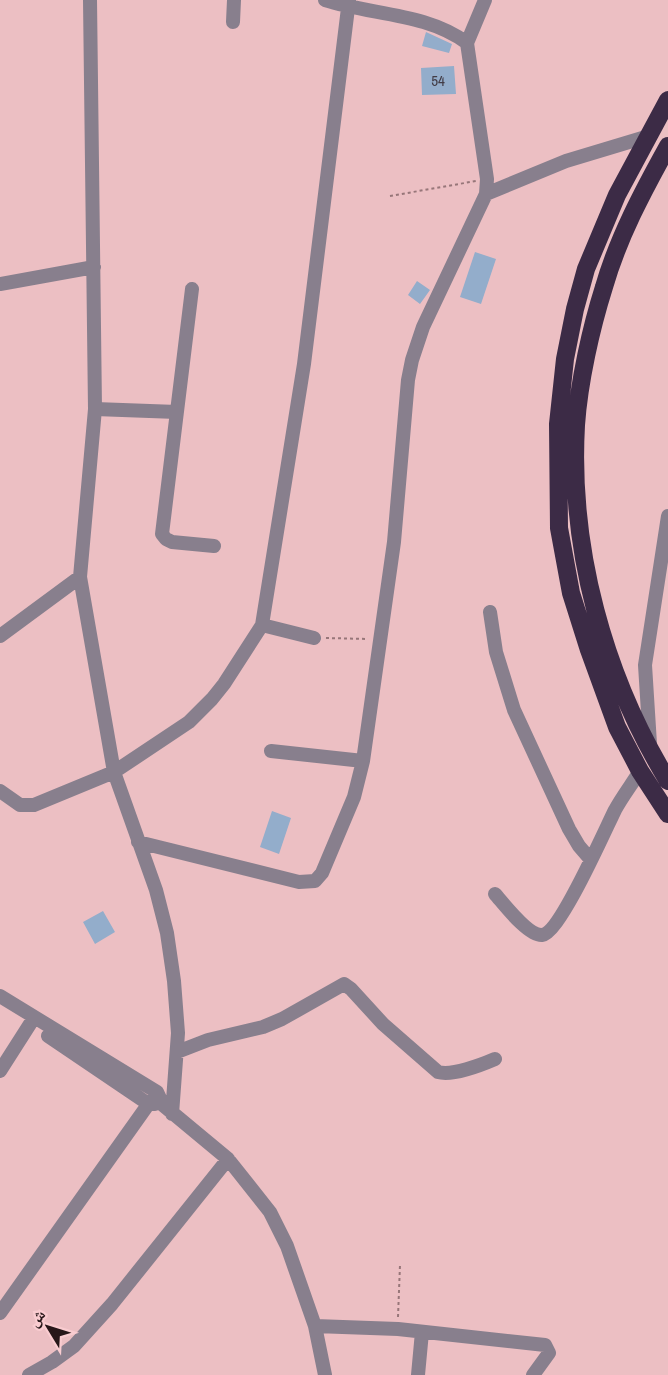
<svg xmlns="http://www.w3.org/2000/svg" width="668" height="1375" font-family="'Archivo Narrow','Noto Naskh Arabic',sans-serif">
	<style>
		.building { fill: #93adcb }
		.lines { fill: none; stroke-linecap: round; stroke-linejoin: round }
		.path { stroke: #977679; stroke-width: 2; stroke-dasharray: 3 3; stroke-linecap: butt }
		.minor { stroke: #887f8d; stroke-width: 14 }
		.highway { stroke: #3c2b46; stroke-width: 18 }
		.labels { text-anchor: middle; stroke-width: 6; stroke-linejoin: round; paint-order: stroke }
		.number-label { font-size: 15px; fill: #423c46 }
	</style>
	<rect width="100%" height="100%" fill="#ecbfc3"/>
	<path class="building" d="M426,32L452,44L449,53L422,46Z
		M454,66L456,94L422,95L421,68Z
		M475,252L496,259L481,304L460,297Z
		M417,281L430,290L420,304L408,295Z
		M272,811L291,818L279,854L260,847Z
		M103,911L115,932L95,944L83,922Z"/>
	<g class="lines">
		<path class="path" d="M390,196L476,181
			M326,638L368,639
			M398,1317L400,1265"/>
		<path class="minor" d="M90,0L95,409L80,577L114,772L156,890L167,933L174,981L178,1033L172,1114
			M325,0C372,15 427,13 467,43
			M233,22L234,0
			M486,194L566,161L649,136
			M0,284L94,267
			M192,289L162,534L166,539L172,542L214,546
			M95,409L177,412
			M490,612L496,652L514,710L569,829L579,846L591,860
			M262,625L314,638
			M0,636L80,577
			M650,744L645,665L668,516
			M271,751L363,761
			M0,791L20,805H34L114,772L189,722L212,699L224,684L262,625L304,364L349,0
			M138,842L299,882L315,881L322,873L354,797L363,761L394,542L408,380L412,360L423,327L486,194L487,179L467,43L485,0
			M495,894C504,904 528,936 542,935C560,933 605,830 615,810C622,797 632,784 640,771
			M0,996L157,1092L163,1105L228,1159L270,1212L287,1246L315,1326L325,1375
			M48,1036L147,1103L155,1104
			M177,1052L208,1040L263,1027L282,1019L344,984L351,989L383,1024L438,1072C452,1076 481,1065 495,1059
			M0,1071L30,1024
			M0,1313L157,1092
			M315,1326L398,1329L545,1345L549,1353L533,1375
			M29,1375L52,1362L74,1346L112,1304L228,1159
			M418,1375L422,1332"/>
		<path class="highway" d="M668,100L617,195L586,269L575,309L565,359L558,424L559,528L571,593L589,650L617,727L640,771L668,814
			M668,146C643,191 618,238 604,287C591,328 579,382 576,425C569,549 604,676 668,781"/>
	</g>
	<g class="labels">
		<g class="number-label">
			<text x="438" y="86">54</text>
		</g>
	</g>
	<g transform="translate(48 1327) rotate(308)" stroke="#f9ccd0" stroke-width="4.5" paint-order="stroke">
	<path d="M0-4.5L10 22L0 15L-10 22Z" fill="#271719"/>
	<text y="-9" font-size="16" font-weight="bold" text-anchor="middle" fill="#271719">ش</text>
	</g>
</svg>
